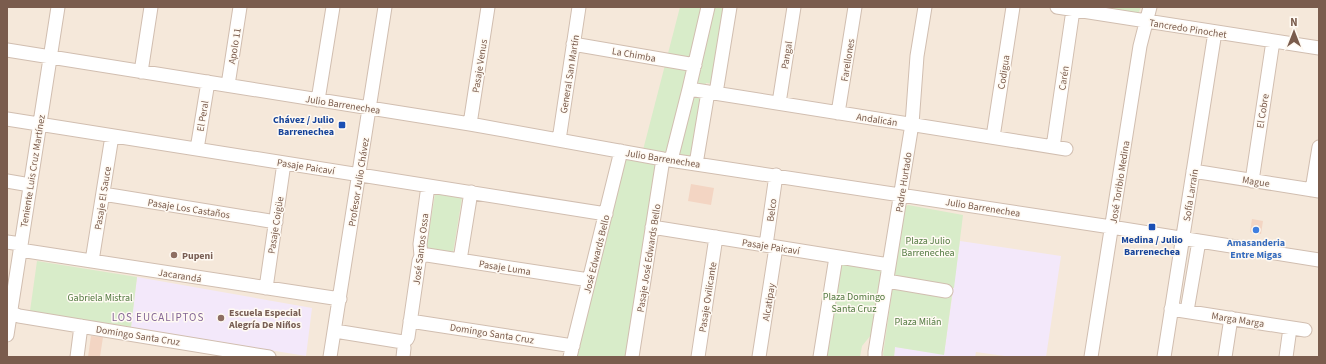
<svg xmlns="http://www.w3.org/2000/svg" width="1326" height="364" font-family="'Source Sans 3',sans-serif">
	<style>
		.residential { fill: #f5e8da }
		.education { fill: #f3e8fa }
		.green { fill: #d8ecc9 }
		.building { fill: #f3d5c3 }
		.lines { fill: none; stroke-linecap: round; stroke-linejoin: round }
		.minor-casing { stroke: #d1beb0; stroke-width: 15 }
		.minor { stroke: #fff; stroke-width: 13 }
		.transit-dot { fill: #1a4fb4; stroke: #fffaf3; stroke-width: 1.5 }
		.shop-dot { fill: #3f7fe0; stroke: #fffaf3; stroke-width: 1.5 }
		.education-dot { fill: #8d6e63; stroke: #fffaf3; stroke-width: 1.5 }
		.labels { text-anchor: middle; stroke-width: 3; stroke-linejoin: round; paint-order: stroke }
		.street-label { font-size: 10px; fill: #7a5c4d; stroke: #fffaf3 }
		.transit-label { font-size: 10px; font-weight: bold; fill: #164399; stroke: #fffaf3; text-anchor: end }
		.park-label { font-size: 10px; fill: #537a41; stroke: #fffaf3 }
		.shop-label { font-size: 10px; font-weight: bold; fill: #366cbe; stroke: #fffaf3 }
		.education-label { font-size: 10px; font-weight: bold; fill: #785e54; stroke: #fffaf3; text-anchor: start }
		.neighbourhood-label { font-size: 11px; letter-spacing: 1px; fill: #846695; stroke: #fffaf3 }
	</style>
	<rect width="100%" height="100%" fill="#fdf6ec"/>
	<path class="residential" d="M7,7H1319V357H7Z"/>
	<path class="education" d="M960,241L1061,256L1046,357H1012L976,352L975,357H894L895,347L944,354Z
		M137,277L312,308L306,356L131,327Z"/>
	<path class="green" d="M680,7H724L713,84L706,83L691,158L643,150Z
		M1114,7H1141L1138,14L1113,10Z
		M623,157L653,163L658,167L630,357H575Z
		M435,194L462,198L453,253L426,248Z
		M908,205L963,215L954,288L891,278L902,208Z
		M37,261L137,277L131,327L30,311Z
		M839,262L882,269L871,335L862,346L860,357H823Z
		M893,285L952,295L944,355L895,347L894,357H884L883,354Z"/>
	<path class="building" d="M691,184L714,188L711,205L688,201Z
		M1252,219L1263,221L1261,234L1250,232Z
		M91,336L103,337L100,357H88Z"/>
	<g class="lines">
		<g class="minor-casing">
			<path id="minor" d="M1057,7L1319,48
				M573,44L695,65
				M7,50L470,124L663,159L1111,227L1319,260
				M141,72L151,7
				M228,85L240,7
				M689,89L1066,149
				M716,93L730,7
				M318,100L333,7
				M779,103L794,7
				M838,113L855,7
				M7,119L606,214
				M470,124L488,7
				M993,137L1013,7
				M559,140L579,7
				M1053,147L1073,10
				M197,149L208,82
				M671,160L689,89L708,7
				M696,164L708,92
				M1193,171L1319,191
				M7,181L30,185
				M1252,181L1273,41
				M1312,190L1319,147
				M103,194L276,222
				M652,227L889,265
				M7,242L21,244
				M766,245L776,175
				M20,250L340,299
				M421,256L427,255L589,280
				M460,260L471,192
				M92,261L112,136
				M887,281L946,291
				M266,288L284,163
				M1171,309L1305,330
				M7,311L19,316L269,357
				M1187,311L1199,241
				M410,321L573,346
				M335,331L403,342
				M7,335L58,7
				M403,342L407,339L408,337L419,261L421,256L420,244L428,186
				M77,357L81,326
				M330,357L385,7
				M403,357L404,348L403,342
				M570,357L621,151
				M632,357L663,159
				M698,357L716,237
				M759,357L776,247
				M820,357L836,257
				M875,357V352L912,124L917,56L925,7
				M1091,357L1140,46L1150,7
				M1164,357L1215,32
				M1225,357L1231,318
				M1286,357L1290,328"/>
		</g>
		<use href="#minor" class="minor"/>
	</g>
	<g class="transit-dot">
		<rect x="338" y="121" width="8" height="8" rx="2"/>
		<rect x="1148" y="223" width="8" height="8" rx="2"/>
	</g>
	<circle class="shop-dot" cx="1256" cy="230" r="4"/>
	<g class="education-dot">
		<circle cx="174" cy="255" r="4"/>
		<circle cx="221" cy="318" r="4"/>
	</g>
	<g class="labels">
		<g class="street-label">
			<text transform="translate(1188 28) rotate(9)" y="4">Tancredo Pinochet</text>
			<text transform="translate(234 46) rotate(-81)" y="4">Apolo 11</text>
			<text transform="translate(634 54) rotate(10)" y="4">La Chimba</text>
			<text transform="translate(786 55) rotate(-81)" y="4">Pangal</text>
			<text transform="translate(847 60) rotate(-81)" y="4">Farellones</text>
			<text transform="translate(479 66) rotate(-81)" y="4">Pasaje Venus</text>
			<text transform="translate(1003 72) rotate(-81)" y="4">Codigua</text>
			<text transform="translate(569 74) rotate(-81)" y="4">General San Martín</text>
			<text transform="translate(1063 78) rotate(-82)" y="4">Carén</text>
			<text transform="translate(343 104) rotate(9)" y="4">Julio Barrenechea</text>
			<text transform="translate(1262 111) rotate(-81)" y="4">El Cobre</text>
			<text transform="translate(202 116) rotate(-81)" y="4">El Peral</text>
			<text transform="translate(877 119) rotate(9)" y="4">Andalicán</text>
			<text transform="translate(663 158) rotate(9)" y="4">Julio Barrenechea</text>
			<text transform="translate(306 166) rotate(9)" y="4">Pasaje Paicaví</text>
			<text transform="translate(32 171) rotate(-81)" y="4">Teniente Luis Cruz Martínez</text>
			<text transform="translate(1256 181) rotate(9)" y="4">Mague</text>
			<text transform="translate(358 182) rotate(-81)" y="4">Profesor Julio Chávez</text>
			<text transform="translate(903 182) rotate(-81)" y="4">Padre Hurtado</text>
			<text transform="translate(1119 182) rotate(-81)" y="4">José Toribio Medina</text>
			<text transform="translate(1190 195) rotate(-81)" y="4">Sofía Larraín</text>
			<text transform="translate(102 198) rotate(-81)" y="4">Pasaje El Sauce</text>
			<text transform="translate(983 207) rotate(9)" y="4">Julio Barrenechea</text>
			<text transform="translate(189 208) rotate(9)" y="4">Pasaje Los Castaños</text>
			<text transform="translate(771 210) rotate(-82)" y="4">Belco</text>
			<text transform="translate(275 225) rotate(-81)" y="4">Pasaje Coigüe</text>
			<text transform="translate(771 246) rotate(9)" y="4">Pasaje Paicaví</text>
			<text transform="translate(420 249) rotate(-83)" y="4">José Santos Ossa</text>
			<text transform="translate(596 254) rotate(-76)" y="4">José Edwards Bello</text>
			<text transform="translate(648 258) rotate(-81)" y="4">Pasaje José Edwards Bello</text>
			<text transform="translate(505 267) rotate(9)" y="4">Pasaje Luma</text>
			<text transform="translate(180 275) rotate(9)" y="4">Jacarandá</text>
			<text transform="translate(707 297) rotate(-81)" y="4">Pasaje Ovilicante</text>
			<text transform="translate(768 302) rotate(-81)" y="4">Alcatipay</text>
			<text transform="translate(1238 319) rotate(9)" y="4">Marga Marga</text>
			<text transform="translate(492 333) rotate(9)" y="4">Domingo Santa Cruz</text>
			<text transform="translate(138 335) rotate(9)" y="4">Domingo Santa Cruz</text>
		</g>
		<g class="transit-label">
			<text x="334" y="123">Chávez / Julio<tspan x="334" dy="12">Barrenechea</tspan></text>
			<text x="1152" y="243" text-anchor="middle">Medina / Julio<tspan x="1152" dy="12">Barrenechea</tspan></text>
		</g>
		<g class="park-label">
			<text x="928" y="244">Plaza Julio<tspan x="928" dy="12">Barrenechea</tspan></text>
			<text x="854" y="300">Plaza Domingo<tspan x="854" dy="12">Santa Cruz</tspan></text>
			<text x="100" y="301">Gabriela Mistral</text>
			<text x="918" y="325">Plaza Milán</text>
		</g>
		<g class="shop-label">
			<text x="1256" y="246">Amasanderia<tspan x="1256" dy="12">Entre Migas</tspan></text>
		</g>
		<g class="education-label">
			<text x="182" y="259">Pupeni</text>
			<text x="229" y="316">Escuela Especial<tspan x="229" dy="12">Alegría De Niños</tspan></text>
		</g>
		<g class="neighbourhood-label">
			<text x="158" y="321">LOS EUCALIPTOS</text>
		</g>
	</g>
	<rect width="1326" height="364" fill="none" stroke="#7a5c4d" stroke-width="16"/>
	<g transform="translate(1294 32)" stroke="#fffaf3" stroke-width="3" paint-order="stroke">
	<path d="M0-3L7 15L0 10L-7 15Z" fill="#7a5c4d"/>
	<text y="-6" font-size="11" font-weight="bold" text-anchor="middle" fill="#7a5c4d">N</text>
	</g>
</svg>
